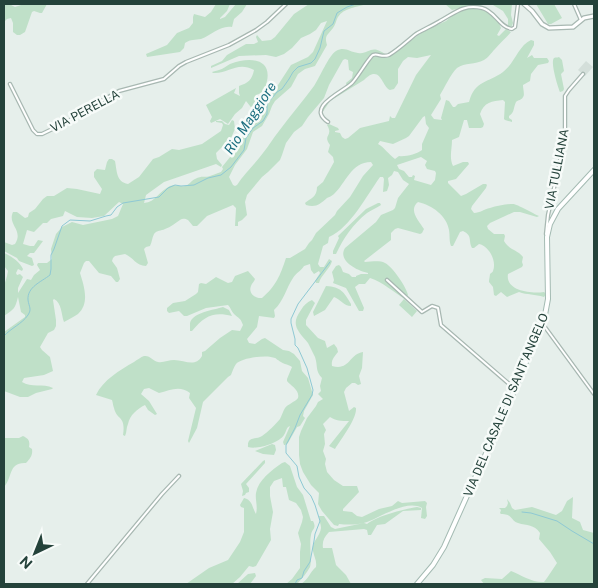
<svg xmlns="http://www.w3.org/2000/svg" width="598" height="588" font-family="'Public Sans',sans-serif">
	<style>
		.built { fill: #d4dfda }
		.green { fill: #bfe0c8; fill-rule: evenodd }
		.lines { fill: none; stroke-linecap: round; stroke-linejoin: round }
		.stream { stroke: #8ec9d4; stroke-width: 1 }
		.minor-casing { stroke: #a8b8b2; stroke-width: 4.5 }
		.tertiary-casing { stroke: #a8b8b2; stroke-width: 5.5 }
		.secondary-casing { stroke: #a4bbb3; stroke-width: 6 }
		.minor { stroke: #fff; stroke-width: 2 }
		.tertiary { stroke: #fff; stroke-width: 3 }
		.secondary { stroke: #fff; stroke-width: 4 }
		.labels { text-anchor: middle; stroke-width: 5; stroke-linejoin: round; paint-order: stroke }
		.street-label { font-size: 12px; fill: #24423a; stroke: #f7fbf9 }
		.water-label { font-size: 14px; font-style: italic; fill: #1c6f80; stroke: #f7fbf9 }
	</style>
	<rect width="100%" height="100%" fill="#e6efeb"/>
	<path class="built" d="M586,61L593,67L585,76L578,70Z"/>
	<path class="green" d="M4,4H9L15,7L24,4H47L42,13H40L34,11L32,12L25,32L20,35H17L13,32V23L11,18L7,19L4,22Z
		M216,4H230L227,11L220,18V19L225,17L236,4H247L242,12L234,19L232,27C220,25 212,35 201,39C195,40 191,39 185,43L184,48L180,52L147,57L146,54L167,45L177,33L189,28L193,23V17L194,14L205,17L211,12Z
		M309,4H367C358,7 343,8 338,17C336,20 336,24 333,28C328,35 324,35 327,45L315,66L305,69L298,74L291,87L275,101L272,106L269,114L262,126L253,132L247,149L235,165L229,177L233,185L235,186L237,185C244,174 255,164 263,153C269,146 273,138 279,131C290,116 303,101 314,86C320,77 329,55 336,51C345,46 349,52 358,53C369,55 371,43 386,55L384,56C381,55 376,53 372,54C366,57 363,69 359,74C355,79 351,83 347,86L346,83L352,78L353,72L349,70L348,60L345,59L343,60L329,85L324,98L308,117L302,126L294,132L286,143L282,155L280,160L268,172L262,177L247,195L245,202L247,215L242,220L238,222V226H235L236,208L233,205L207,216L197,226H193L188,220C185,219 184,218 180,220C175,223 171,227 165,229C161,231 157,230 154,234C152,238 152,242 150,246L146,247L144,249L148,263L146,266C136,266 133,257 125,254L115,256L113,258L112,261L117,268L120,279L118,282H116L111,276L99,273L89,261H86L84,263L80,273C84,286 90,303 78,314C74,317 69,319 64,322C61,314 62,303 54,299L53,300L56,320V326L54,330L48,333L40,347L42,350L50,357L53,371L44,375L24,378L22,382C31,388 43,383 53,388L52,389L36,393L28,397H20L4,391V332L25,317V315L21,312L18,297C15,309 14,309 4,316V286L7,276L8,271L4,266V253C11,256 20,262 23,269L22,271L18,269L16,273L17,275L20,274L23,277L18,288V293L27,279L31,280L34,275L40,270L37,265L38,263H47L52,259L51,249L56,234L62,227L72,222L83,225L112,219L118,216L123,204L119,202L104,216L92,218L77,217L65,211L63,216L51,219L47,223H43L34,232L27,230L23,244L30,246H34L38,240L43,241L34,253H30L27,256L32,258L34,265L32,266L19,261L17,258L4,251V242L12,245L15,244C24,230 7,225 13,212H17L25,218L28,217L29,213L35,209L43,199L47,196H54L67,188L77,189L100,194L102,189L94,177V172L97,169L105,170L107,162L109,159H112L115,161C117,171 116,182 128,184L139,177L153,159L159,157L172,149L179,150L202,144L221,131L223,125L222,123L216,122V121H222L225,124L229,125L232,120L234,121L235,129L231,138L216,153L217,159L222,165L221,167L216,164L164,182L146,195L144,203C156,202 159,191 170,186C175,184 179,187 185,186C189,185 191,181 195,179C203,175 203,178 210,176C214,175 217,173 221,172L223,169L222,167L239,146L243,129L247,123L257,116L258,113L257,108L259,105L261,107L263,105L261,101L265,99L261,93L256,95L255,106L253,110L250,106L246,101L242,108L235,114L228,124L220,119L211,123L210,121L212,117L206,105L236,88L234,93L240,96L239,93V86C248,83 252,80 254,70C237,61 229,74 213,73L212,72C214,71 217,71 219,70C223,69 226,66 230,64C253,55 277,60 264,90L273,89L278,85L291,65L308,57L313,52L327,21L321,23L316,30L310,34L301,38L292,48L284,54L276,57L266,55L239,56L211,68V66L222,61L227,55L246,44H254L258,42L256,37L257,35L262,41L271,40L275,37L294,14Z
		M445,4H512L511,15L513,23L511,28L508,27V19L503,11L493,5L485,4L480,6H469L452,10Z
		M536,4H554L562,18L551,24H548Z
		M463,9C479,8 496,10 501,28L497,35L499,36L506,29L511,32C506,38 500,43 495,49C491,53 488,58 484,60C475,65 465,62 457,68C450,75 445,87 440,95L441,99L431,115L434,119L442,120L441,118L446,100L449,101L453,107H455L458,104L469,102C475,80 488,83 503,72C515,63 518,46 531,40L534,41V45L527,58L532,55L534,58H547L549,61L548,63L538,65L531,74L530,81L523,85C523,89 525,95 523,97C522,100 518,100 516,102C513,108 515,112 509,116V118L512,120V122L505,120L504,119L505,102L503,100C492,101 484,102 480,114L484,124L483,127L481,128H469L467,120H464L459,137L452,140C452,149 449,158 453,166L463,162H468L469,164L456,179L448,181V183L461,196L466,194L483,184H486L487,185L486,188L472,206L471,209L474,213C480,213 484,209 490,208C497,206 506,204 513,204C517,204 534,214 539,216L537,217L520,212H514L490,223L487,226L488,229L494,234H504L505,236L504,241C509,250 518,250 523,257L522,262L523,265L522,267L508,274C505,291 531,294 544,292L546,294L544,297C535,294 527,295 519,292L507,297L501,292L496,296L494,295L493,287L489,282C489,280 490,275 490,274C491,273 493,272 493,271C497,261 489,246 479,244L474,248H472C468,240 473,236 463,231L460,232L453,246H451C449,241 450,236 449,230C447,216 432,205 418,202C408,210 419,221 424,229L422,233L420,234L398,228L395,229L391,233V240L364,261L365,262C371,262 379,260 385,263C392,266 407,288 408,295L405,299C393,292 383,282 370,278L365,284H359L355,287L364,308L363,311H359L346,288L333,283L334,280L332,272L336,266L339,265L341,267L343,272L349,274L352,277H356V276L361,274H368V273C358,271 337,261 345,248L376,222L381,215L393,210L395,208L398,198L409,184L403,180L398,172L394,171L392,175L388,178L389,185L387,191L383,192L384,179L383,177H380C367,195 350,228 329,237L328,243L323,246L318,264L320,267H324L329,259L332,261C330,269 321,275 319,283H316L315,281L320,273L319,271L314,274L311,270L310,264L304,266C301,271 296,273 293,278C286,288 284,301 274,310L275,316L274,318L259,316L257,327L247,339L249,343L255,344L262,339L265,338L283,350L289,351L294,354L300,361L302,371L308,378L313,395L304,411L303,416L305,418L300,426L297,427L288,443L285,445H284L283,442L290,426L288,427C286,429 286,432 284,435C279,443 257,450 248,447C247,436 256,440 262,436C267,433 276,424 280,419C282,415 283,411 285,408C288,404 295,402 298,398C300,390 291,386 287,381V379L292,367C288,364 282,364 278,360C277,360 276,358 275,358C267,354 241,358 236,364C234,367 232,372 231,375L228,377L203,402L197,428L189,443L188,441L196,408L189,398L190,393C180,385 170,390 159,393L149,388L144,389L141,394L149,401L157,414L155,415L148,410L145,405C137,409 130,415 128,424C126,428 127,432 125,436L123,435C126,415 117,421 114,408C113,406 113,403 112,400L96,395C103,380 120,370 134,362C137,360 141,357 144,356C150,355 153,361 158,362C163,363 169,360 174,360C185,360 195,368 202,356V352L205,351L220,338L232,330L240,331L243,325C240,317 239,319 234,314C231,311 231,308 228,305L206,308L187,316H184L179,311L169,313L167,311V308L173,303L185,301L196,294L198,292L199,284L201,283L206,284L216,277L228,283L232,282L235,276L248,271L255,279C254,282 252,283 251,286C248,293 255,299 262,298C276,286 280,276 286,258H290L305,249L309,243L312,240L316,233L335,215L337,211L350,197L363,176L373,165L371,162C351,162 346,183 334,194C332,196 329,197 327,198C320,204 316,208 306,205L305,203C311,198 317,197 317,187L323,182L334,162L333,157L328,152L330,145C322,134 334,137 327,125L329,124L338,128L339,130L335,131V132L340,133L342,137L345,139L348,138L360,128L389,121L390,116L392,118H395L416,75L431,55L417,58L408,57L403,61L398,69V83L394,89C393,89 391,90 390,90C382,88 381,63 364,80L330,101L322,113L327,119L322,114C323,99 342,94 351,85C360,76 365,65 373,56L387,58L424,31L446,21L454,14ZM425,116L426,124L429,128L422,144V150C417,154 405,157 399,156L395,159C388,154 385,148 378,144L380,141L393,144L406,138L409,136L423,117ZM421,157L427,161L425,165L427,169L435,171L436,173L435,180L431,185L414,180L415,176L413,175L412,177H409L404,171L399,169L397,165Z
		M559,57L562,60L564,71L561,74L564,89L563,91L560,92C558,87 550,62 554,58C556,57 557,58 559,57Z
		M378,203H380L381,205C377,208 371,210 367,213C353,224 343,239 336,254H333V251L339,238L338,236L366,209Z
		M326,286C341,287 344,292 351,304V306C344,306 340,299 334,297L325,310L314,316L313,312Z
		M404,299L417,311L412,317L399,305Z
		M312,300L315,303L306,320V325L318,338L325,341L327,348L334,344L337,348L338,352C334,357 331,360 332,366C350,371 349,354 363,352L362,368L359,376L361,384L358,385L355,383H352L346,388L344,392L349,411L354,407L356,408C357,419 341,439 335,449L329,446L349,421C341,421 336,421 330,417L323,424L326,430L324,434L325,444L323,451L326,459L325,464L327,472L334,480L343,486H357L359,492L343,509V511L352,512L357,516L362,517L379,509L392,506L398,501L402,503L425,501L427,503L426,507L427,516L425,519L421,518L422,508C407,499 381,517 367,522C358,525 348,525 339,524L338,526L334,525L322,511L318,504L319,493L311,485L303,472L300,464L299,455V437L301,431L307,418L316,406L318,402L323,399L318,394L321,391L320,386L322,378C315,371 318,366 315,357C313,353 310,347 308,343C298,331 290,325 301,310C304,305 307,302 312,300Z
		M223,307L229,310L232,316C214,311 204,316 192,331H190C190,331 190,324 190,323C193,312 214,310 223,307Z
		M4,433H5V438H19L23,436C29,439 30,441 29,447L32,449C33,455 30,459 26,463C8,462 13,477 4,487Z
		M272,444L275,445L276,450L274,455L263,454L255,451Z
		M265,460V463L246,484L249,488V492L246,493L245,495L242,496L243,491L241,484L263,461Z
		M285,462L290,466L297,487L303,495L311,521H313C317,529 312,528 311,535C309,543 312,561 310,567C307,573 302,578 298,583L286,584L292,579L300,568V552L301,544L298,533L302,522L303,517L301,510L296,503L289,500L286,487H283L282,478L274,481L270,487V496L273,512L270,529L271,540L256,566L253,567L249,566L240,577L232,584H186L209,568L228,560L240,542L244,532V508L241,507L240,505L244,498C253,500 252,508 256,514C258,506 255,500 256,493C258,480 272,470 282,463Z
		M573,497L572,518L580,522L583,530L594,533V584H484L481,580L485,578L502,579L511,571C521,575 533,583 544,582L547,578L557,563L550,552L539,539L540,533C534,524 527,526 518,523C510,520 513,514 501,514L500,513L501,510L499,508H505L507,506L508,503L507,499L510,503L512,508L515,510L532,507L556,515L562,511L567,501Z
		M417,507L421,508V510L403,511L385,524L377,525L371,535H368L367,530L364,529L329,532C324,537 322,542 323,548H332L336,565L346,575L351,584L325,583L301,584C309,579 309,573 316,567C317,560 314,557 313,551C311,542 320,537 321,528C321,524 319,521 319,516H324L331,527L335,529L364,523L367,524C377,516 404,509 417,507Z
		M255,573L256,576L250,584H237L248,574Z"/>
	<g class="lines">
		<path class="stream" d="M4,336C11,328 22,324 28,315C32,309 29,307 28,300C27,287 41,282 50,275L51,269V255L54,249L62,226L70,220L90,221L106,216L111,215L117,207L123,203L159,197L168,188L175,185L181,186L194,185L208,178L221,175L231,167L244,150L246,138L253,128L263,121L267,114V104L277,92L282,89L289,79L293,72L298,67L311,63L315,59L320,48L324,31L333,24L337,13L347,7L356,4
			M522,512L531,513L557,521L572,531L594,544
			M295,584L297,580L302,578L304,571L310,562L314,541L315,534L320,521L315,505L311,496L304,488L299,477L297,466L286,453V445L295,428L300,415L312,395L313,390L307,368L298,348L295,345V339L291,323V319L298,304L330,262"/>
		<g class="minor-casing">
			<path id="minor" d="M574,4L581,20
				M10,84L33,130L37,134H42L65,123L103,100L119,91L164,79L179,66L186,62L229,45L256,30L267,22L286,4
				M328,122C305,107 343,92 352,83C357,78 370,56 373,55C378,53 382,58 389,55C399,49 407,41 416,34C424,29 432,26 440,21C455,13 463,4 482,8C495,11 499,27 512,29L515,27L518,4
				M546,234L548,215L565,139V96L569,90L583,74
				M387,280L422,312L432,306L438,308L441,325L515,389
				M542,323L594,394
				M87,584L162,494L179,476"/>
		</g>
		<g class="tertiary-casing">
			<path id="tertiary" d="M524,4L532,11L542,24L549,28L573,27L584,18L594,16"/>
		</g>
		<g class="secondary-casing">
			<path id="secondary" d="M417,584L433,565L444,547L515,389L545,315L548,299L547,237L550,224L558,209L594,170"/>
		</g>
		<use href="#minor" class="minor"/>
		<use href="#tertiary" class="tertiary"/>
		<use href="#secondary" class="secondary"/>
	</g>
	<g class="labels">
		<g class="street-label">
			<text transform="translate(85 111) rotate(-28)" y="4">VIA PERELLA</text>
			<text transform="translate(557 169) rotate(-79)" y="4">VIA TULLIANA</text>
			<text transform="translate(506 405) rotate(-67)" y="4">VIA DEL CASALE DI SANT'ANGELO</text>
		</g>
		<g class="water-label">
			<text transform="translate(250 118) rotate(-57)" y="5">Rio Maggiore</text>
		</g>
	</g>
	<rect width="598" height="588" fill="none" stroke="#24423a" stroke-width="10"/>
	<g transform="translate(35 553) rotate(223)" stroke="#f7fbf9" stroke-width="4" paint-order="stroke">
	<path d="M0-4L9 19L0 12L-9 19Z" fill="#24423a"/>
	<text y="-8" font-size="14" font-weight="bold" text-anchor="middle" fill="#24423a">N</text>
	</g>
</svg>
